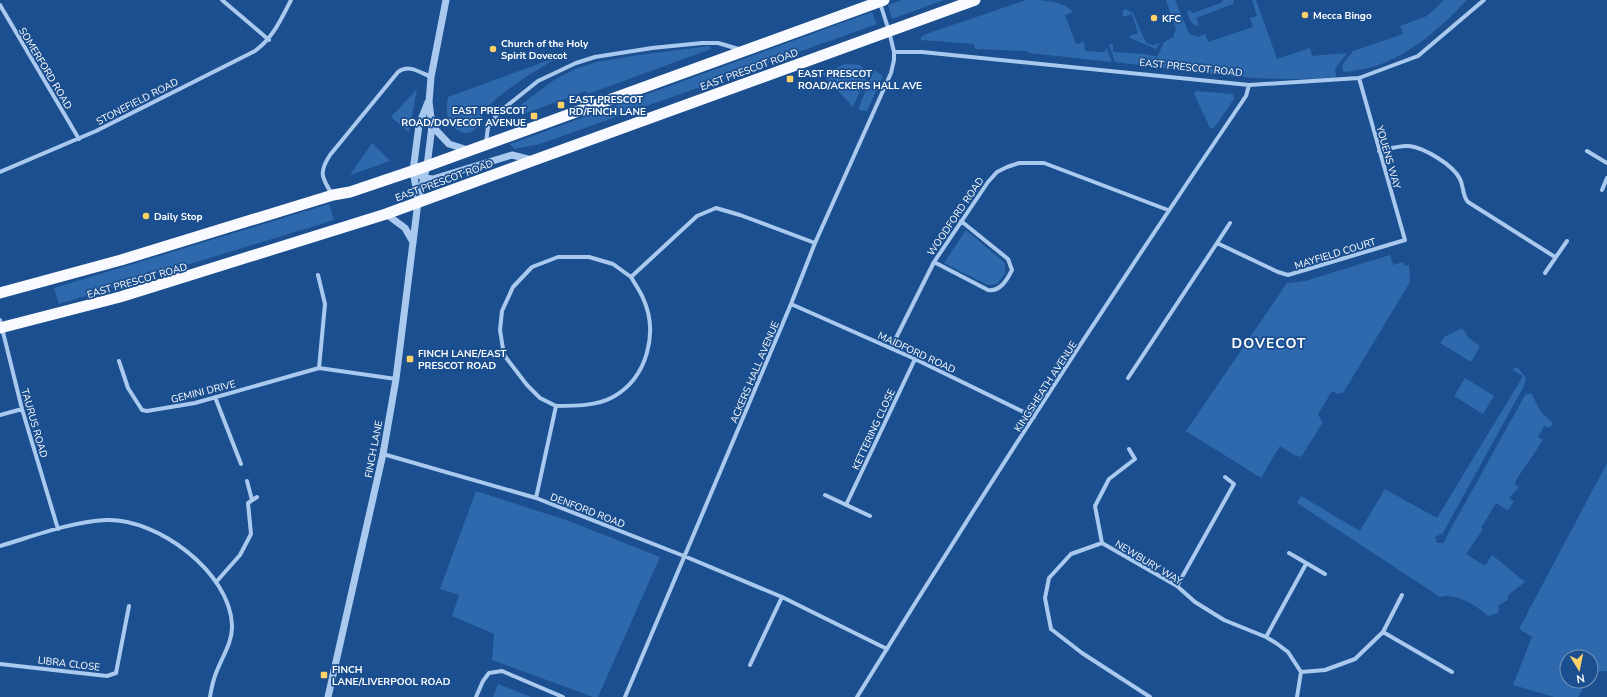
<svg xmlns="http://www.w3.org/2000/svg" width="1607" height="697" font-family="'Nunito Sans',sans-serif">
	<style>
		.green { fill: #2e69ad }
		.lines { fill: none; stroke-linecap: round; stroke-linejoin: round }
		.minor { stroke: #a9c9ee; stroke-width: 4 }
		.tertiary { stroke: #a9c9ee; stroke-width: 7 }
		.trunk { stroke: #f8faff; stroke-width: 11 }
		.poi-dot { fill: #ffd166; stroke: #1b4f8f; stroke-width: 1.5 }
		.labels { text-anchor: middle; stroke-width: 3.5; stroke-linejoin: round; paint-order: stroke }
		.poi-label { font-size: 10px; font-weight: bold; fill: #fff; stroke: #1b4f8f; text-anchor: start }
		.street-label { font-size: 10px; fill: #fff; stroke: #1b4f8f }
		.district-label { font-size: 14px; font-weight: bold; letter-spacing: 1px; fill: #fff; stroke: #1b4f8f }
	</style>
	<rect width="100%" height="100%" fill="#1b4f8f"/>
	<path class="green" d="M902,0H944L892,19L888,5Z
		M1026,0C1042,0 1062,0 1073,12L1065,15L1076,44L1084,42L1085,51L1105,52L1106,47L1112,62L1029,53L1026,51L975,49L974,44L921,40V37L926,34Z
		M1166,0H1175L1189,34L1198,37L1205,34L1208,42L1253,27L1250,18L1257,16L1252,0H1256L1277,59L1310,48L1312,56L1347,53L1335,69L1336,77C1262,84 1189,71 1115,62L1109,44H1113V52L1146,54L1157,57L1164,42L1173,37L1176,29Z
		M1223,0H1234L1233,4L1196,18L1199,26C1191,26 1189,18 1187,11L1189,10L1193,13L1221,3Z
		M1444,0H1467C1442,27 1411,54 1376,66C1367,69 1356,70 1346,72L1343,71L1342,65L1353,51L1403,34L1400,26L1427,16Z
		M1125,9L1133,13L1146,43L1153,45L1160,43L1156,49L1130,38L1129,36L1138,33L1132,14L1123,17V11Z
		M872,12L877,24L540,144L514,149L510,144Z
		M710,46L711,49L588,94L586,91L521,115L518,107L554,80L575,69L597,62L638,55Z
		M560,56C541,68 495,94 484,112C480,119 480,128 471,132C467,134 463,133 459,131C445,124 446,110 448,97Z
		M845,64L860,65L868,73L853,107L822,74Z
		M874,70L883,76L867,111L859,110V107Z
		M417,89L409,132L391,117Z
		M1196,91L1233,94L1234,99L1214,128H1210L1194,94Z
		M372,143L390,161L350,175Z
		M329,204L334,220L59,304L54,288Z
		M966,230L1005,263V274L997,284L988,285L944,263Z
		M1390,255L1393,265L1403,262L1404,266L1409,265L1410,282L1343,393L1337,394L1332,391L1318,415L1323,422L1301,457L1294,455L1280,446L1261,478L1186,431L1287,283L1305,281Z
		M1462,328L1469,338L1480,346L1471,362L1440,343L1444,337Z
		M1515,367L1519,369L1526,378L1524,386L1443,533L1435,537L1437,543H1443L1525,395L1531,393L1541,412L1553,423L1550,428L1544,426L1538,437L1543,440L1516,480L1515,485L1519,487L1509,498L1514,501L1509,509L1507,510L1496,503L1481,528L1483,529L1466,554L1485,566L1492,555L1525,582L1508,595V600L1499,605L1498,613L1488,616C1477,606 1456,592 1440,597L1297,503L1301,496L1360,531L1385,489L1437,518L1523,376L1513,370Z
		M1465,378L1494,396L1483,414L1454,396Z
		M1607,463V671L1592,672L1591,674V657H1567V681H1587L1578,697H1554L1513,685L1532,637L1519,629Z
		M476,491L569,521L660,557L598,697H593L492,660L494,634L452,616L459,595L440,589Z
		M498,684L531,697H493Z"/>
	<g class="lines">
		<path class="minor" d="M222,0L269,40
			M880,3L889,31L894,52H922L1249,85L1359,78L1418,56L1484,0
			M0,5L79,139
			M486,143L488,127L498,113L538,81L576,63L595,57L652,48L702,43H718L742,50
			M1379,151C1388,149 1400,145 1409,146C1425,148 1453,165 1460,179C1464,187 1462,195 1468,202L1555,257
			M1587,151L1607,163
			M0,172L96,131L255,51C273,38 281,19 291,0
			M1602,190L1607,178
			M332,194C321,177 319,172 330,155L398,72C409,64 419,72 431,77
			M1217,243L1230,223
			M934,262L988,290C1000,292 1007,280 1012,270L1008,259L961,221
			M1545,273L1567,241
			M318,275L325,304L319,368
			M791,304L915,359L1034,417
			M0,320L22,409L58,529
			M891,348L934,262L988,182L997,172L1007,167L1019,163H1044L1168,210
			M119,361L128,388L142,410L147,411L195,403L319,368L396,379
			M1128,378L1217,243L1278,272L1288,275L1405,240L1359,78
			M215,397L241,464
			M556,406L540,398L527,385L504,355L500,330L502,311L513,287L532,267L558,257H589L613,264L631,277
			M0,415L22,409
			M383,454L536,498L684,556L782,597L887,649
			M247,481L252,500
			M825,495L870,516
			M536,498L556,406C574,406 597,406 613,397C647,378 659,333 643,298C640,291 635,284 631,277L697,216L716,208L740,215L815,243
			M846,505L915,359
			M1102,543L1095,506L1109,479L1135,459L1129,449
			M0,546C34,536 70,522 106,520C157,518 230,572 232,625C233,644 219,661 214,679C212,685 211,691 210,697
			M1289,553L1325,574
			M217,581L240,555L251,534L248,503L257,497
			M1177,586L1234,484L1225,477
			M1383,632L1452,672
			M1266,637L1306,564
			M0,664L107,676L116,673L129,606
			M750,665L782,597
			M1301,672L1325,670L1355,659L1383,632L1402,595
			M476,697L483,681L489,673L502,671L563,697
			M625,697L791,304L815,243L891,73L894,60V52
			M857,697C982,494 1112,293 1246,96L1249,85
			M1150,697L1082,653L1051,629L1045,598L1049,578L1071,554L1102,543L1177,586L1195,602L1224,620L1266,637L1276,643L1288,652L1301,672L1297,697"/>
		<path class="tertiary" d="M432,126L449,144L468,150
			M413,171L424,178L433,179L512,155L532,160
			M418,199L413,171L419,125L428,102
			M386,214L405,228L413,242
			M328,697L383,454L396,379L418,202L427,166L432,126L429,102L431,77L446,0"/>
		<path class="trunk" d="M0,293L121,260L333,195L350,192L427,166L884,0
			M0,328L120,297L386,214L975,0"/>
	</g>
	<g class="poi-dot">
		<circle cx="1305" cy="15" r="4"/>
		<circle cx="1154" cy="18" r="4"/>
		<circle cx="493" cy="49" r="4"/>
		<rect x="786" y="75" width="8" height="8" rx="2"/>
		<rect x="557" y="101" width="8" height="8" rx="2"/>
		<rect x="530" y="112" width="8" height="8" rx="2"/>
		<circle cx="146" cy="216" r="4"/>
		<rect x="406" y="355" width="8" height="8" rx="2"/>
		<rect x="320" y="671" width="8" height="8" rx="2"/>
	</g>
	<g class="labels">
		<g class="poi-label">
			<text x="1313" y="19">Mecca Bingo</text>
			<text x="1162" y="22">KFC</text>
			<text x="501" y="47">Church of the Holy<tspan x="501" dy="12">Spirit Dovecot</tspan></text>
			<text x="798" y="77">EAST PRESCOT<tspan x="798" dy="12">ROAD/ACKERS HALL AVE</tspan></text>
			<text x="569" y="103">EAST PRESCOT<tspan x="569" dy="12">RD/FINCH LANE</tspan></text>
			<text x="526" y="114" text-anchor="end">EAST PRESCOT<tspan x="526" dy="12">ROAD/DOVECOT AVENUE</tspan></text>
			<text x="154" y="220">Daily Stop</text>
			<text x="418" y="357">FINCH LANE/EAST<tspan x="418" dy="12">PRESCOT ROAD</tspan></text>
			<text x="332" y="673">FINCH<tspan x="332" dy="12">LANE/LIVERPOOL ROAD</tspan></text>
		</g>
		<g class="street-label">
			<text transform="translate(1191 67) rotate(6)" y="4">EAST PRESCOT ROAD</text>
			<text transform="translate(46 68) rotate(59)" y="4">SOMERFORD ROAD</text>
			<text transform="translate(749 69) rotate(-20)" y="4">EAST PRESCOT ROAD</text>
			<text transform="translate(137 101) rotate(-27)" y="4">STONEFIELD ROAD</text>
			<text transform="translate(1389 157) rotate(74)" y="4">YOUENS WAY</text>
			<text transform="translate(444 180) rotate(-20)" y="4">EAST PRESCOT ROAD</text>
			<text transform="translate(955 216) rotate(-56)" y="4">WOODFORD ROAD</text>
			<text transform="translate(1335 253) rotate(-17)" y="4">MAYFIELD COURT</text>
			<text transform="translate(137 280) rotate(-16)" y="4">EAST PRESCOT ROAD</text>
			<text transform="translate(917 352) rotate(25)" y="4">MAIDFORD ROAD</text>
			<text transform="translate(754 372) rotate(-67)" y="4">ACKERS HALL AVENUE</text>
			<text transform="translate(1045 386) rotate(-57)" y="4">KINGSHEATH AVENUE</text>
			<text transform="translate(203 391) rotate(-14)" y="4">GEMINI DRIVE</text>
			<text transform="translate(35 423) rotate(74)" y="4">TAURUS ROAD</text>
			<text transform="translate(873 429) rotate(-65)" y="4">KETTERING CLOSE</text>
			<text transform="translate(373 449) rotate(-79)" y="4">FINCH LANE</text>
			<text transform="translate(588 510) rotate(21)" y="4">DENFORD ROAD</text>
			<text transform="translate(1149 562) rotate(31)" y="4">NEWBURY WAY</text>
			<text transform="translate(69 663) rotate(7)" y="4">LIBRA CLOSE</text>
		</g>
		<g class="district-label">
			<text x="1269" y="348">DOVECOT</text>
		</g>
	</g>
	<g transform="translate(1579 669) rotate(170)"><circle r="19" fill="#1b4f8f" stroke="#7695bc"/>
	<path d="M0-3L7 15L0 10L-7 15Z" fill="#ffd166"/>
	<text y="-6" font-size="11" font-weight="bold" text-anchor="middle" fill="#ffffff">N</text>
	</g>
</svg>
